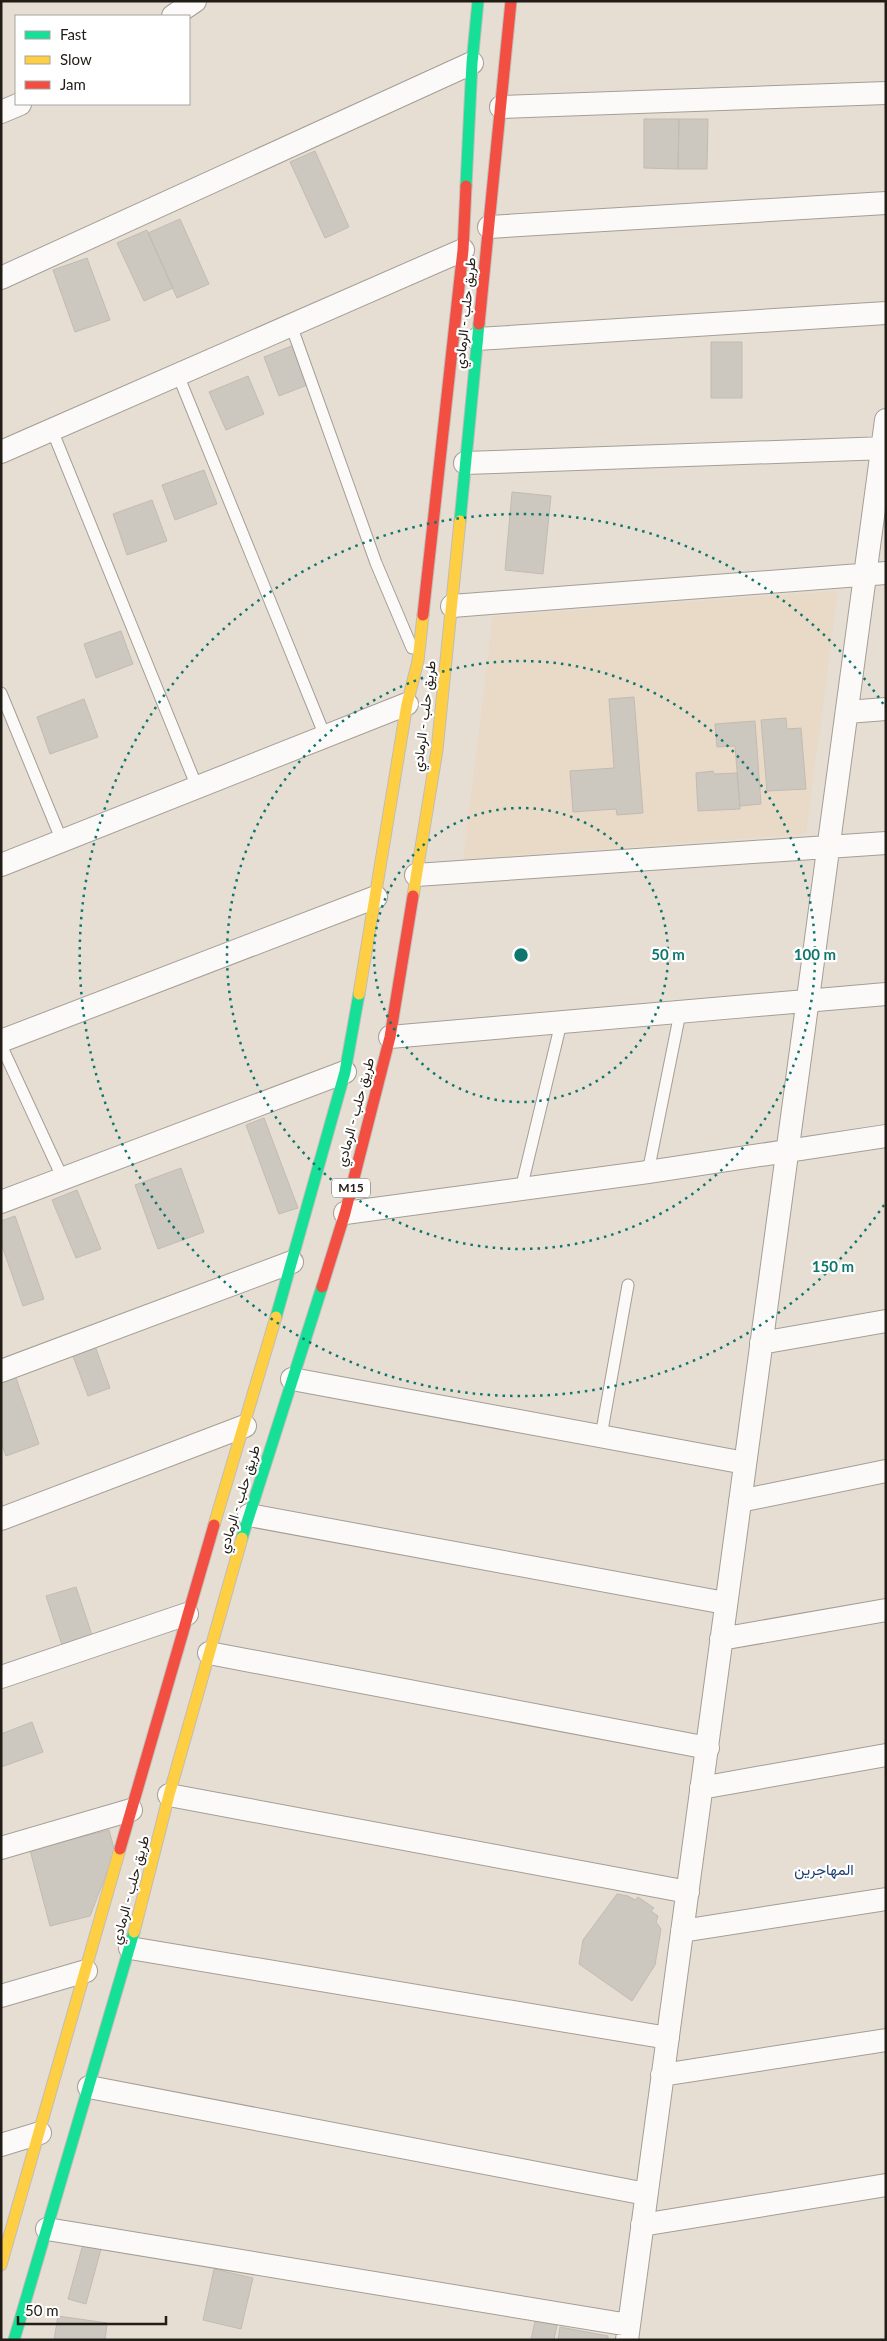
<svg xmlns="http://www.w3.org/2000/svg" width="887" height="2341" font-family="Lato,Vazirmatn,sans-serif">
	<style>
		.built { fill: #e8dac6 }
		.building { fill: #cdc8bf; stroke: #c2bbb3 }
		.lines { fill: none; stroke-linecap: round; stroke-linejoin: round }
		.lane-casing { stroke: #a49e95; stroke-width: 13 }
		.street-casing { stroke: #a49e95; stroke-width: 24 }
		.fast-casing { stroke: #c1bdb8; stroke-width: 13 }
		.slow-casing { stroke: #c1bdb8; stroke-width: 13 }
		.jam-casing { stroke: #c1bdb8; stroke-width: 13 }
		.lane { stroke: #fbfaf8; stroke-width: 11 }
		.street { stroke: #fbfaf8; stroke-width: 22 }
		.fast { stroke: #16e098; stroke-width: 11 }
		.slow { stroke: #ffcf43; stroke-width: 11 }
		.jam { stroke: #f24e42; stroke-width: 11 }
		.ring { fill: none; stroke: #0f766e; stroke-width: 2.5; stroke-dasharray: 2.5 5 }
		.labels { text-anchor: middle; stroke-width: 4.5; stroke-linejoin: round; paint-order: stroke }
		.shield { fill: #fff; stroke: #64605b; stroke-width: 1 }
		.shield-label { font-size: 12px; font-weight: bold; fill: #211c15 }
		.street-label { font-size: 14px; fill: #211c15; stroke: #fff }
		.neighbourhood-label { font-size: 15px; fill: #193d72; stroke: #fff }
		.centre { fill: #0f766e; stroke: #fff; stroke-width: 2.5 }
		.ring-label { font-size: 15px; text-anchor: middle; font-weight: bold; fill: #0f766e; stroke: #fff; stroke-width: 4.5; stroke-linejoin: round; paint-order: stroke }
	</style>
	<rect width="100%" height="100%" fill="#e6ded3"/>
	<path class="built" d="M838,591L806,834L463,859L493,616Z"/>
	<path class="building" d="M644,119H679L678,169L644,168Z
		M679,119H708L707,169H678Z
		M315,151L349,227L325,238L290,162Z
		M180,219L209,284L177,298L148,233Z
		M147,230L173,288L144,301L117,243Z
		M87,258L110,320L75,332L53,270Z
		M711,342H742V398H711Z
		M294,345L310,384L279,396L264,357Z
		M248,376L264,414L226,430L209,392Z
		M204,470L217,504L175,520L162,485Z
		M512,492L551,496L543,574L505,570Z
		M152,500L167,541L127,555L113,514Z
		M121,631L133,664L96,678L84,644Z
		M634,697L643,813L617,815L616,809L573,812L570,771L614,768L609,699Z
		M84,699L98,737L50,754L37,717Z
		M786,718L787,729L801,728L806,789L767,791L761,720Z
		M755,721L761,804L740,806L735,746L717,747L715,724Z
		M713,771L714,774L737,773L740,809L698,811L696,773Z
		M264,1118L298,1208L279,1214L246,1125Z
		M181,1168L204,1232L158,1249L135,1185Z
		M77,1190L101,1249L76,1258L52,1200Z
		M15,1216L44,1299L23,1306L1,1243V1221Z
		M94,1343L110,1388L88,1396L71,1351Z
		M15,1375L39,1444L6,1456L1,1442V1380Z
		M76,1587L93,1638L63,1648L46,1596Z
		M32,1722L43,1752L1,1767V1734Z
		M109,1830L115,1852L90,1916L50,1926L30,1850Z
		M617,1894L628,1896L635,1900L638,1897L654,1908L651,1911L658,1916L656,1922L661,1929L655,1965L632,2001L579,1964L583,1940Z
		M83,2244L101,2249L86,2304L68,2299Z
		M214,2269L253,2278L241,2329L203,2320Z
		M58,2316L107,2323L105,2340H54Z
		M535,2321L557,2325L554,2340H531Z
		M560,2327L608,2336V2340H558Z"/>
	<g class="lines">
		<g class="lane-casing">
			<path id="lane" d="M291,325L376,563L412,648
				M178,375L325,736
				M52,430L197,787
				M1,693L62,841
				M1,1045L63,1179
				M648,1172L680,1013
				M521,1189L561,1023
				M601,1436L628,1285"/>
		</g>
		<g class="street-casing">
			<path id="street" d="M173,16L195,1
				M501,107L886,93
				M1,112L20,104
				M489,227L886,203
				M1,278L472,63
				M477,339L886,313
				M1,452L463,250
				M465,463L886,448
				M452,606L886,573
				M847,712L886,709
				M1,865L407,704
				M416,875L886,843
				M390,1037L886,994
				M1,1041L376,897
				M1,1202L345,1072
				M345,1213L648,1172L886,1136
				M761,1343L886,1321
				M1,1371L292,1262
				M292,1379L745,1463
				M740,1501L886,1471
				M249,1515L725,1603
				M1,1519L245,1426
				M721,1639L886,1610
				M209,1653L708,1748
				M1,1677L187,1614
				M701,1788L886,1755
				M169,1795L688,1892
				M1,1848L131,1810
				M682,1931L886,1899
				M130,1948L668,2038
				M1,1996L86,1971
				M662,2075L886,2040
				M89,2087L646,2194
				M1,2145L40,2133
				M642,2225L886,2185
				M47,2229L629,2325
				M627,2340L886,420"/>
		</g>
		<g class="fast-casing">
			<path id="fast" d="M466,186L472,63L478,1
				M460,521L479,324
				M276,1317L345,1072L359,994
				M242,1538L322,1287
				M14,2340L134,1932"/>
		</g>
		<g class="slow-casing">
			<path id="slow" d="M413,896L437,750L460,521
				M359,994L407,704L418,661L423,615
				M214,1525L276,1317
				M134,1932L169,1795L242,1538
				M1,2265L120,1849"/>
		</g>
		<g class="jam-casing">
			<path id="jam" d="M479,324L511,1
				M423,615L463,250L466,186
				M322,1287L345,1213L390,1037L413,896
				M120,1849L214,1525"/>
		</g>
		<use href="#lane" class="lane"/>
		<use href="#street" class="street"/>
		<use href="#fast" class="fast"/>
		<use href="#slow" class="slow"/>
		<use href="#jam" class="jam"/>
	</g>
	<g class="ring">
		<circle cx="521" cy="955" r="147"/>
		<circle cx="521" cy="955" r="294"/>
		<path d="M884 1205A441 441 0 1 1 884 705"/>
	</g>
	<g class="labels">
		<rect class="shield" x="332" y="1178.5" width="38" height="19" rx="4"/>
		<g class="shield-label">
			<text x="351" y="1192">M15</text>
		</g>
		<g class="street-label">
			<text transform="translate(465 313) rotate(-84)" y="5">طريق حلب - الرمادي</text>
			<text transform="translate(424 716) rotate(-83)" y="5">طريق حلب - الرمادي</text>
			<text transform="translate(355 1112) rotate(-75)" y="5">طريق حلب - الرمادي</text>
			<text transform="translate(239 1499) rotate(-73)" y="5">طريق حلب - الرمادي</text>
			<text transform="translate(130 1890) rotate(-75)" y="5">طريق حلب - الرمادي</text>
		</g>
		<g class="neighbourhood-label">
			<text x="824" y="1875">المهاجرين</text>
		</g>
	</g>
	<circle cx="521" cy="955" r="8" class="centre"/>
	<g class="ring-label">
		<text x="668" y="960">50 m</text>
		<text x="815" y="960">100 m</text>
		<text x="833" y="1272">150 m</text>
	</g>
	<rect width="887" height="2341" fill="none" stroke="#211c15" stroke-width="5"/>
	<rect x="15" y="15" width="175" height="90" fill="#ffffff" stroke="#a6a4a1"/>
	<rect x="25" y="31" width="25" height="8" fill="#16e098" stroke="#a6a4a1"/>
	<text x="60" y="40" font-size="15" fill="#211c15">Fast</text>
	<rect x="25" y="56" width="25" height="8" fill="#ffcf43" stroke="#a6a4a1"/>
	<text x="60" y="65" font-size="15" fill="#211c15">Slow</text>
	<rect x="25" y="81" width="25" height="8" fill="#f24e42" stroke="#a6a4a1"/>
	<text x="60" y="90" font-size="15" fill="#211c15">Jam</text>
	<path d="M18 2316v8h148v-8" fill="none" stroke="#211c15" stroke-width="2.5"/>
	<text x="25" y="2316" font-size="15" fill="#211c15" stroke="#ffffff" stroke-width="4" paint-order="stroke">50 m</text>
</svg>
